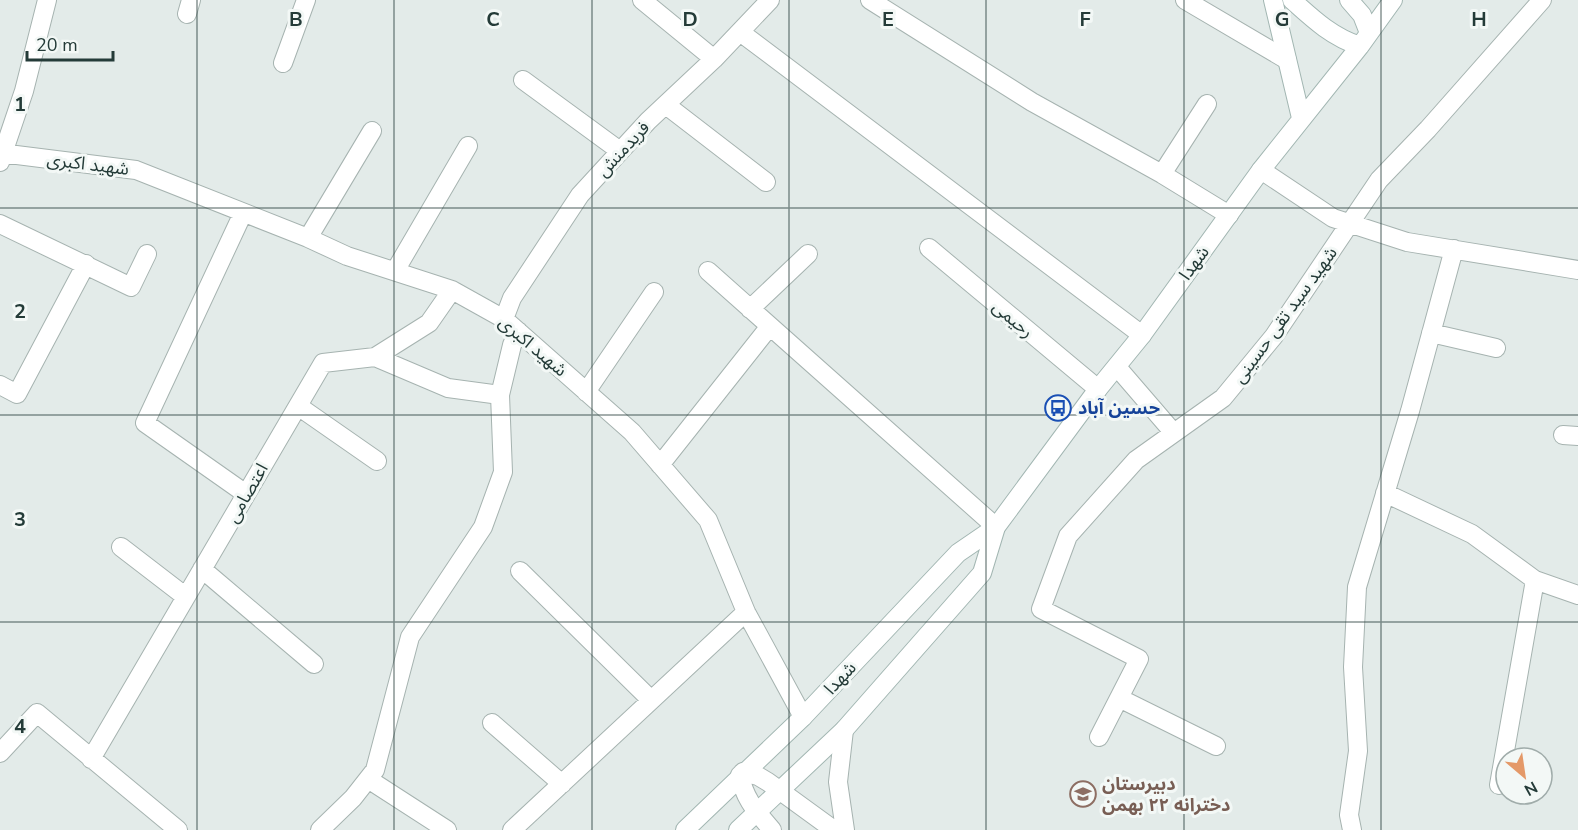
<svg xmlns="http://www.w3.org/2000/svg" width="1578" height="830" font-family="'Nunito Sans','Noto Sans Arabic',sans-serif">
	<style>
		.lines { fill: none; stroke-linecap: round; stroke-linejoin: round }
		.minor-casing { stroke: #a6b3b0; stroke-width: 20 }
		.tertiary-casing { stroke: #a6b3b0; stroke-width: 20 }
		.secondary-casing { stroke: #a2b6b2; stroke-width: 20 }
		.minor { stroke: #fff; stroke-width: 18 }
		.tertiary { stroke: #fff; stroke-width: 18 }
		.secondary { stroke: #fff; stroke-width: 18 }
		.grid { fill: none; stroke: #243b38; stroke-width: 1.5; stroke-opacity: 0.55 }
		.labels { text-anchor: middle; stroke-width: 6; stroke-linejoin: round; paint-order: stroke }
		.street-label { font-size: 18px; fill: #243b38; stroke: #f3f8f6 }
		.transit-label { font-size: 18px; font-weight: bold; fill: #164399; stroke: #f3f8f6; text-anchor: start }
		.education-label { font-size: 18px; font-weight: bold; fill: #785e54; stroke: #f3f8f6; text-anchor: start }
		.grid-label { font-size: 20px; text-anchor: middle; font-weight: bold; fill: #243b38; stroke: #f3f8f6; stroke-width: 6; stroke-linejoin: round; paint-order: stroke }
	</style>
	<rect width="100%" height="100%" fill="#e3ebe9"/>
	<g class="lines">
		<g class="minor-casing">
			<path id="minor" d="M642,0L714,59
				M870,0L1032,102L1162,174L1229,215
				M1185,0L1287,60
				M187,14L191,0
				M740,32L1142,335
				M283,63L306,0
				M523,80L620,151
				M666,105L766,182
				M0,153L136,170L308,238L347,256L452,290L504,319L632,432L708,520L746,612L803,717
				M0,162L24,91L47,0
				M1261,170L1333,218L1407,242L1578,270
				M1162,174L1207,104
				M243,213L145,423L246,494
				M0,224L131,287L147,254
				M308,238L372,131
				M929,248L1098,389
				M395,271L468,146
				M708,271L996,527
				M750,309L808,254
				M504,319L512,298L580,195L648,121L714,59L770,0
				M1431,333L1496,348
				M375,357L448,388L500,395
				M1117,367L1173,432
				M0,385L17,394L86,264
				M586,392L654,292
				M298,406L377,461
				M1563,435L1578,436
				M660,465L770,326
				M1385,493L1472,534L1535,580L1578,595
				M121,547L186,597
				M202,569L314,664
				M520,571L651,700
				M1119,698L1216,746
				M492,723L562,784
				M1099,737L1139,659L1041,609L1068,536L1136,460L1223,398L1274,336L1379,180L1428,129L1542,0
				M0,753L37,713L178,830
				M91,759L323,363L375,357L429,323L452,290
				M368,779L447,830
				M1499,785L1535,580
				M320,830L353,798L375,770L410,637L483,527L503,472L500,395L512,345L518,331
				M512,830L746,612
				M1352,830L1349,815L1358,751L1353,667L1357,587L1410,411L1454,249"/>
		</g>
		<g class="tertiary-casing">
			<path id="tertiary" d="M844,730L838,782L845,830
				M743,772L758,776L768,782L834,830
				M740,775C744,799 757,812 772,830"/>
		</g>
		<g class="secondary-casing">
			<path id="secondary" d="M1273,0L1301,118
				M1292,0C1313,19 1332,37 1360,46
				M1349,0L1362,15L1369,33
				M685,830L803,717L958,553L996,527L1098,389L1142,335L1261,170L1360,46L1393,0
				M738,830L844,730L982,573L996,527"/>
		</g>
		<use href="#minor" class="minor"/>
		<use href="#tertiary" class="tertiary"/>
		<use href="#secondary" class="secondary"/>
	</g>
	<path class="grid" d="M197,0V830M394,0V830M592,0V830M789,0V830M986,0V830M1184,0V830M1381,0V830M0,208H1578M0,415H1578M0,622H1578"/>
	<defs>
		<g id="bus-ring" transform="scale(1.35)"><circle r="9.5" fill="#f3f8f6" stroke="#1a4fb4" stroke-width="1.5"/><path d="M-5-6H5V4H4V6H2V4H-2V6H-4V4H-5ZM-3.5-4V0h7V-4ZM-3.5 1.2v1.5H-2V1.2ZM2 1.2v1.5H3.5V1.2Z" fill="#1a4fb4"/></g>
		<g id="school-ring" transform="scale(1.35)"><circle r="9.5" fill="#f3f8f6" stroke="#8d6e63" stroke-width="1.5"/><path d="M0-5L7-2L0 1L-7-2ZM-4 1L0 2.5L4 1V4Q0 6-4 4Z" fill="#8d6e63"/></g>
	</defs>
	<g fill-rule="evenodd">
		<use href="#bus-ring" x="1058" y="408"/>
		<use href="#school-ring" x="1083" y="794"/>
	</g>
	<g class="labels">
		<g class="street-label">
			<text transform="translate(623 149) rotate(-47)" y="6">فریدمنش</text>
			<text transform="translate(88 164) rotate(7)" y="6">شهید اکبری</text>
			<text transform="translate(1194 263) rotate(-54)" y="6">شهدا</text>
			<text transform="translate(1285 315) rotate(-54)" y="6">شهید سید تقی حسینی</text>
			<text transform="translate(1013 319) rotate(40)" y="6">رحیمی</text>
			<text transform="translate(533 346) rotate(40)" y="6">شهید اکبری</text>
			<text transform="translate(247 493) rotate(-60)" y="6">اعتصامی</text>
			<text transform="translate(840 678) rotate(-47)" y="6">شهدا</text>
		</g>
		<g class="transit-label">
			<text x="1078" y="414">حسین آباد</text>
		</g>
		<g class="education-label">
			<text x="1102" y="790">دبیرستان<tspan x="1102" dy="21">دخترانه ۲۲ بهمن</tspan></text>
		</g>
	</g>
	<g class="grid-label">
		<text x="296" y="26">B</text>
		<text x="493" y="26">C</text>
		<text x="690" y="26">D</text>
		<text x="888" y="26">E</text>
		<text x="1085" y="26">F</text>
		<text x="1282" y="26">G</text>
		<text x="1479" y="26">H</text>
		<text x="20" y="111">1</text>
		<text x="20" y="318">2</text>
		<text x="20" y="526">3</text>
		<text x="20" y="733">4</text>
	</g>
	<g transform="translate(1524 776) rotate(151)"><circle r="28" fill="#f3f8f6" stroke="#a0acaa" stroke-width="1.5"/>
	<path d="M0-4.5L10 22L0 15L-10 22Z" fill="#e49968"/>
	<text y="-9" font-size="16" font-weight="bold" text-anchor="middle" fill="#243b38">N</text>
	</g>
	<path d="M27 51v9h86v-9" fill="none" stroke="#243b38" stroke-width="3"/>
	<text x="36" y="51" font-size="18" fill="#243b38" stroke="#f3f8f6" stroke-width="4.5" paint-order="stroke">20 m</text>
</svg>
